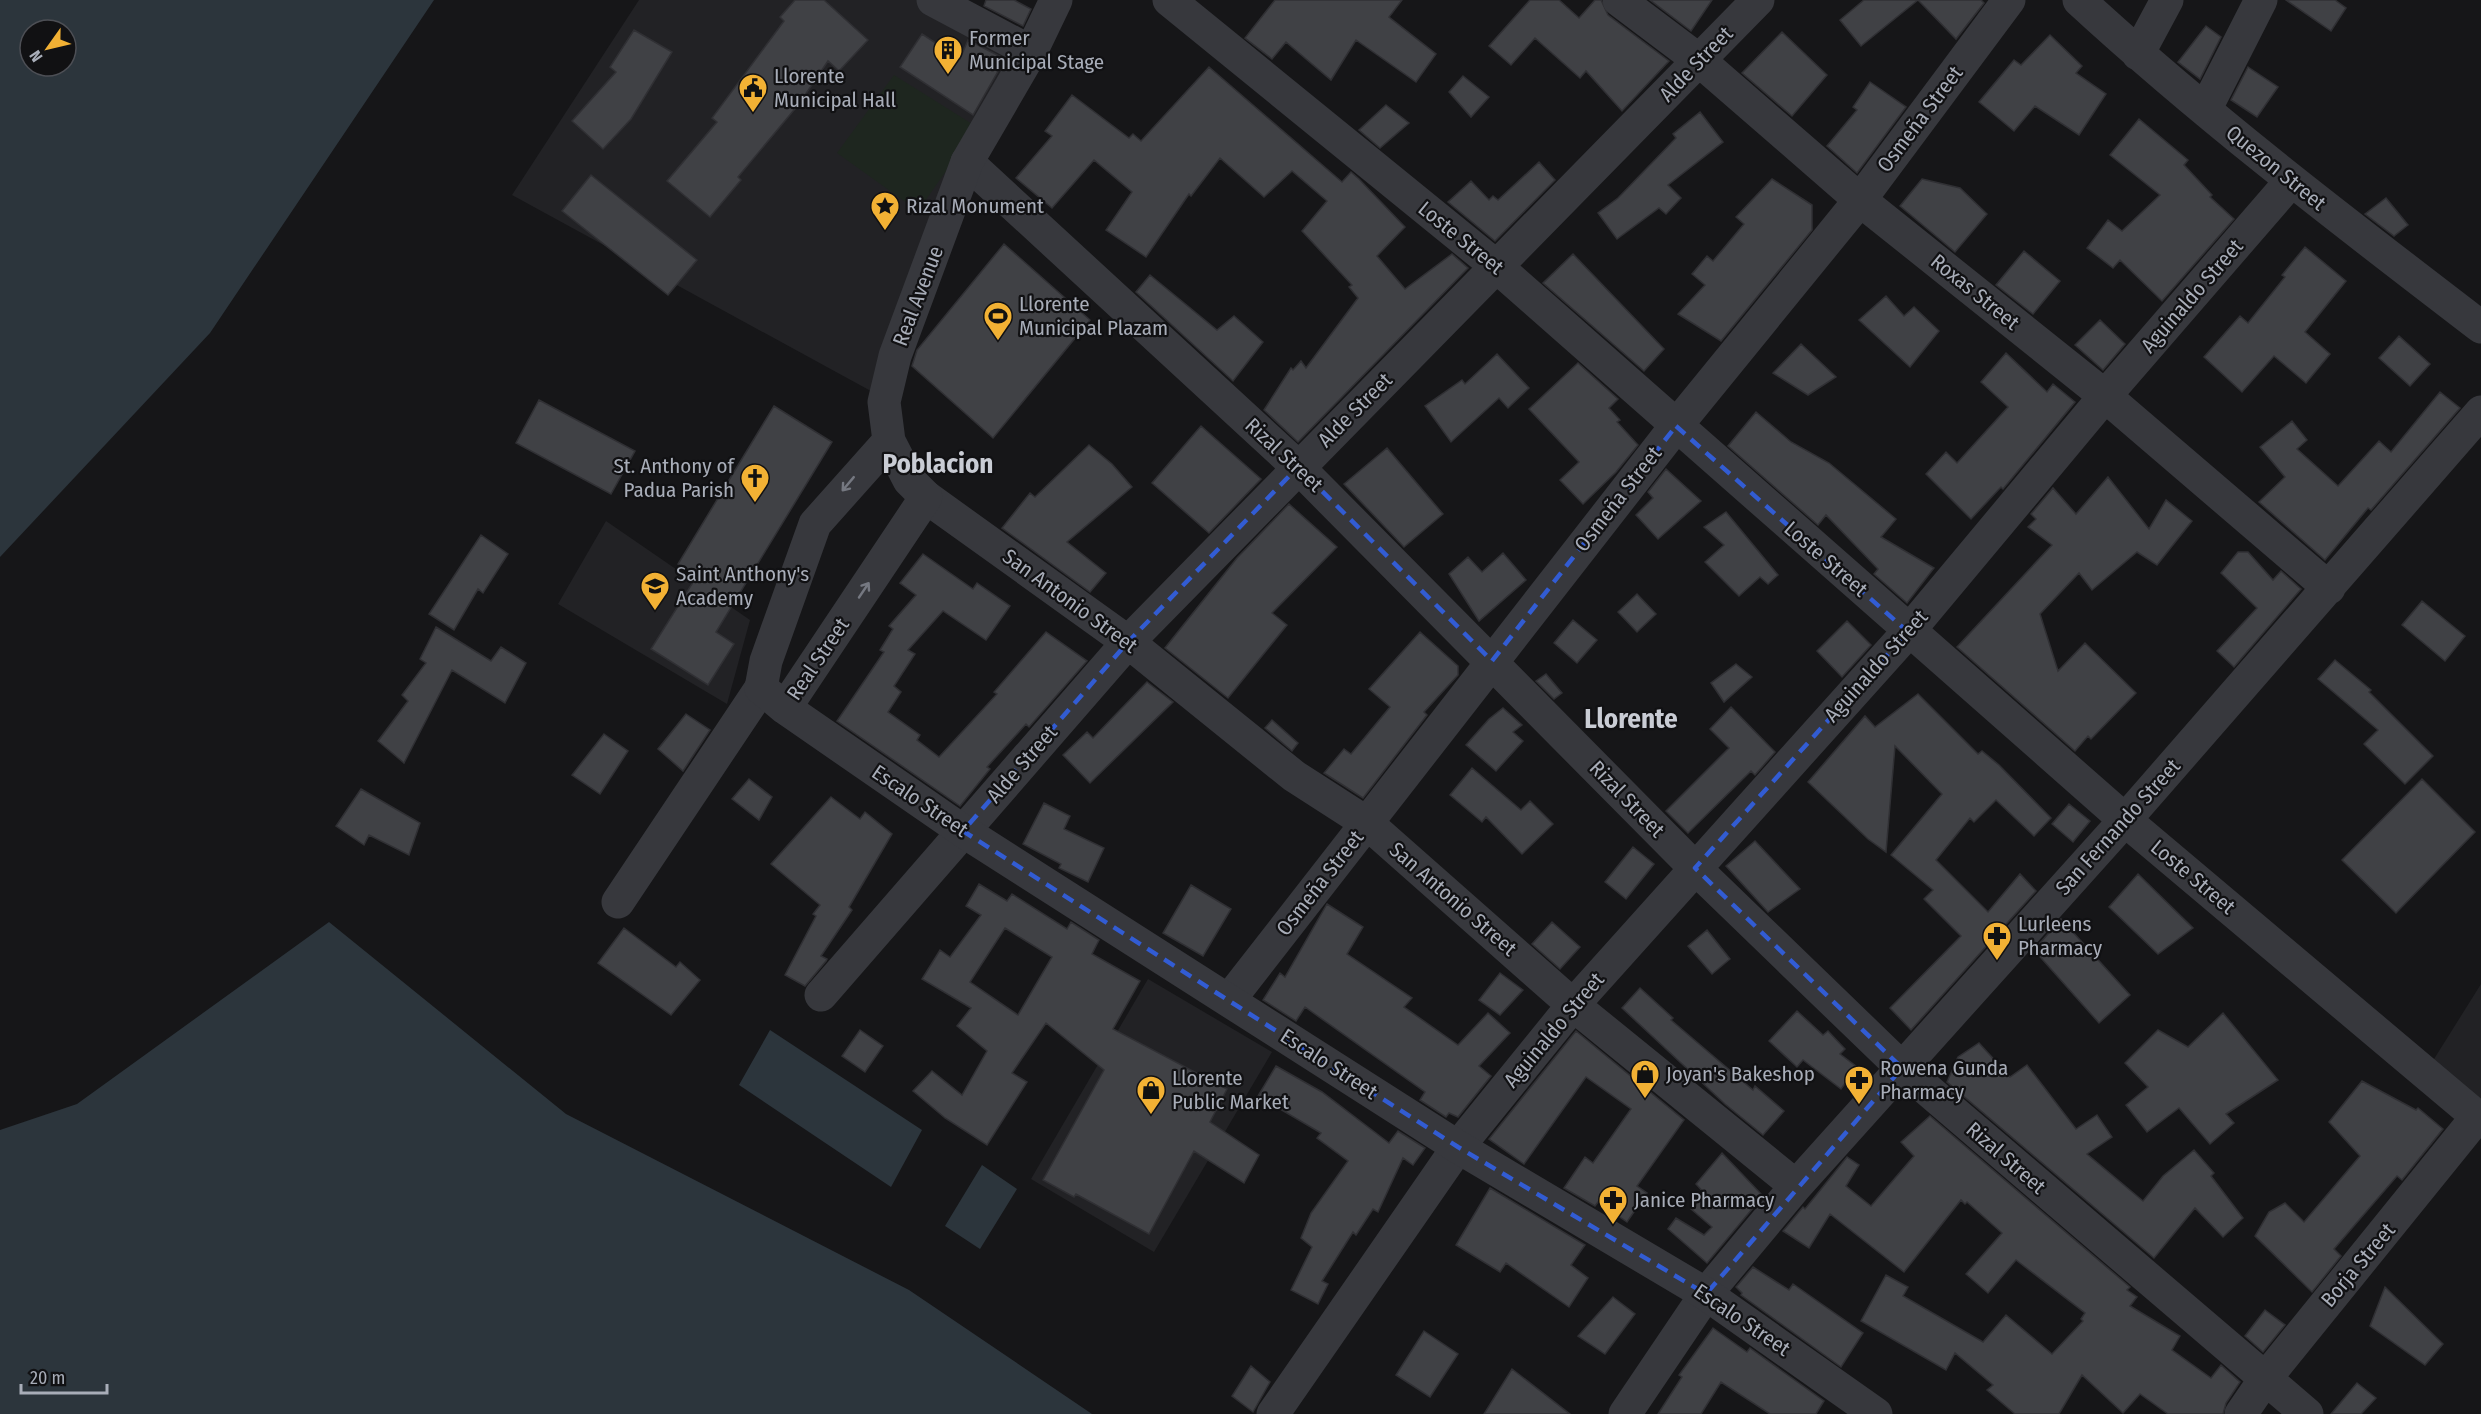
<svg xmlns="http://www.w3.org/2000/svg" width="2481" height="1414" font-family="'Fira Sans Condensed',sans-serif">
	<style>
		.built { fill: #222225 }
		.green { fill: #1e261f }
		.water { fill: #2c353c; fill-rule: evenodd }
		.building { fill: #404145; stroke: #303034; stroke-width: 1.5; fill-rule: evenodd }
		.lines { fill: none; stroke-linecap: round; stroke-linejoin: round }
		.minor { stroke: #37383d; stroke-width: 33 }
		.tertiary { stroke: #37383d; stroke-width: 33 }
		.oneway { stroke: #757881 }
		.marked { fill: none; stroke: #325cd3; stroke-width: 4.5; stroke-dasharray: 12 8; stroke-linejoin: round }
		.labels { text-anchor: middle; stroke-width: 4.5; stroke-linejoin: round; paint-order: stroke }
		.poi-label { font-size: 21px; fill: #a8adb8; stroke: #111113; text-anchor: start }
		.street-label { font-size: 21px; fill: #a8adb8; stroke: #111113 }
		.district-label { font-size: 27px; font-weight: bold; fill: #c9ccd4; stroke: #111113 }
	</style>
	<rect width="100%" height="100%" fill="#161618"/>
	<path class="built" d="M639,0H927L1011,49L880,396L512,195Z
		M606,521L750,620L727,704L558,604Z
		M1148,979L1272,1052L1154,1252L1031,1179Z
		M2481,984V1112L2429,1067Z"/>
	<path class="green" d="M894,75L977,127L918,211L837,153Z"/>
	<path class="water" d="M0,0H434L210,333L0,557ZM30,30H66V66H30Z
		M329,922L566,1114L909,1290L1092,1414H0V1130L77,1104Z
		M770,1030L922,1130L891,1187L739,1085Z
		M982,1165L1017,1189L980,1249L945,1226Z"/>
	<path class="building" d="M795,0H824L868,40L839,71L828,61L799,104L738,177L741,180L710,217L667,181L717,122L712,118L784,21L780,17Z
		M986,0H1014L1031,9L1023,26L984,6Z
		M1275,0H1402L1389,17L1436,54L1416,82L1356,40L1331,80L1286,42L1272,59L1245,38Z
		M1530,0H1559L1579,18L1595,0H1601L1608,15L1669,61L1622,111L1586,71L1580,78L1535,38L1511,65L1489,46Z
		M1650,0H1712L1691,31Z
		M1864,0H1981L1984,3L1956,39L1918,0L1861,46L1840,20Z
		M2286,0H2335L2346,8L2331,31Z
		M2206,26L2221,37L2200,79L2178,62Z
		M634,30L672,52L631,119L603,149L572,121L616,72L610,67Z
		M1782,32L1827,75L1792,116L1742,73Z
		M922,34L960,59L968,40L1005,59L973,115L900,67Z
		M2050,35L2082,66L2076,73L2106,94L2079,135L2035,106L2014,131L1979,102L2014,60L2021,65Z
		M1209,67L1342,182L1351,172L1359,179L1405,227L1377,256L1405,289L1452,254L1468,268L1298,442L1264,410L1291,368L1293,370L1301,361L1306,368L1358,298L1349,287L1352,285L1302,231L1327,201L1292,171L1264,197L1220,158L1191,196L1189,194L1146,257L1106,230L1132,192L1094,160L1052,208L1016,178L1052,136L1045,131L1072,95L1129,138L1133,134L1141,141Z
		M2248,67L2278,87L2257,117L2231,100Z
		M1463,76L1489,97L1471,117L1449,92Z
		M1870,82L1906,107L1857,173L1827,146L1857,110L1853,107Z
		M1386,105L1409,123L1380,148L1359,130Z
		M1700,112L1723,142L1668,185L1681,198L1666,214L1659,208L1617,239L1598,213L1618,198L1676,138L1673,134Z
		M2139,119L2188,160L2184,165L2212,195L2210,197L2234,219L2162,301L2120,260L2113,268L2087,248L2108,220L2122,231L2160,195L2110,155Z
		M1539,162L1555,180L1495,241L1448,202L1471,181L1489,200L1493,196L1498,200Z
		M591,175L697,260L668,295L562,211Z
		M1772,179L1812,205V230L1721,341L1678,314L1705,285L1692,274L1707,256L1713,261L1744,224L1736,217Z
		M1922,179L1960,188L1987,214L1955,252L1900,206Z
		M2386,198L2408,225L2394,236L2365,214Z
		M1004,244L1090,320L993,438L912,366L917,350Z
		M2305,247L2346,281L2305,332L2330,354L2306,383L2274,356L2242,392L2204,357L2240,316L2248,323L2285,277L2282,275Z
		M2024,251L2060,281L2033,314L1996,285Z
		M1573,254L1664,349L1644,371L1543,283Z
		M1150,275L1217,330L1234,316L1263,342L1233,381L1136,292Z
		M1886,296L1904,316L1914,307L1939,331L1910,367L1859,320Z
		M2100,320L2125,344L2103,370L2075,345Z
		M2399,336L2430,364L2410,386L2379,358Z
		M1801,344L1836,377L1808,395L1773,373Z
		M2006,353L2047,392L2053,384L2075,402L2003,489L2001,487L1971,519L1926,474L1946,452L1957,463L2008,407L1981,382Z
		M1497,354L1529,388L1508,408L1499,398L1451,442L1425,406L1462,380L1465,384Z
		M1578,363L1618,399L1609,408L1620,420L1617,422L1638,445L1616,472L1583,504L1560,480L1579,462L1529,409Z
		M2440,392L2460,408L2371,510L2368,508L2325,560L2259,502L2285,477L2260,447L2292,421L2307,440L2297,449L2338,486L2379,441L2391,452Z
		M539,400L635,451L611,494L516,443Z
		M774,406L832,442L716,632L734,644L708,685L651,649L697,576L678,564Z
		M1756,412L1791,442L1829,463L1896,519L1881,537L1934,568L1907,603L1874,574L1878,569L1826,515L1818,525L1728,446Z
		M1201,426L1261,479L1209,533L1152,483Z
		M1089,445L1112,464L1132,487L1067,542L1106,573L1090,592L1002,528L1030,493L1035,497Z
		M1387,448L1443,514L1404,547L1344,484Z
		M1666,469L1701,501L1658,539L1636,515L1653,498L1648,492Z
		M2108,477L2149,529L2166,500L2192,521L2157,565L2137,552L2092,590L2079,573L2040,614L2058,671L2085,643L2136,693L2091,739L2088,736L2075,751L1957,647L2052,545L2028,527L2036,519L2031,514L2053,488L2076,514Z
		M1289,504L1337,547L1272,613L1287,625L1228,698L1165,648L1237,558Z
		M1726,512L1778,575L1768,584L1760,577L1739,596L1705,562L1724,545L1704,527Z
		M481,535L508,554L483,593L478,589L454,630L429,614Z
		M2238,552H2248L2273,580L2281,571L2301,589L2234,667L2217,651L2257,608L2221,573Z
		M1503,553L1526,580L1479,621L1449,574L1468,557L1482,572Z
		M923,554L973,589L977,583L1010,606L986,640L943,611L908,650L915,654L894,686L901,692L888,712L920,735L917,740L939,757L997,694L994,692L1046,632L1087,661L1029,727L1026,724L987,767L990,769L960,806L837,721L884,652L880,650L893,629L889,626L916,595L900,583Z
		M1637,594L1656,614L1637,632L1618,612Z
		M2422,601L2465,636L2445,661L2402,625Z
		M1573,620L1597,640L1577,663L1554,643Z
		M1847,621L1871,645L1842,677L1817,651Z
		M436,627L491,661L501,647L526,663L505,703L452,670L404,763L378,741L408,701L402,695L426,663L420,659Z
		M1420,632L1458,666V675L1424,712L1427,715L1363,798L1324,773L1344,749L1351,754L1390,707L1369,689Z
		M2335,660L2371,690L2369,692L2433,756L2405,784L2364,744L2378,730L2318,679Z
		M1736,664L1752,677L1724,702L1711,683Z
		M1546,674L1562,693L1554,699L1536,681Z
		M1147,682L1173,702L1090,783L1063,755L1087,732L1093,738Z
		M1918,694L1978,754L1982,751L1999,765L2051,818L2034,836L1996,800L1974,822L1970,818L1936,860L1988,912L2020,874L2036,891L1911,1030L1890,1008L1961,936L1924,899L1933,890L1891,855L1942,794L1895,746L1886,852L1868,839L1808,782L1865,716L1875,727Z
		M1731,707L1775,752L1755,775L1751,771L1688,833L1666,811L1729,748L1710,729Z
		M1503,708L1522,725L1513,732L1523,741L1496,771L1466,745L1489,719Z
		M686,714L710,730L683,771L658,749Z
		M1272,720L1298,743L1292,751L1265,728Z
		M604,734L628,751L600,794L572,775Z
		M1472,768L1521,810L1530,801L1553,824L1522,854L1486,817L1482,822L1450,795Z
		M749,779L772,797L759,820L732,799Z
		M2422,779L2475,832L2396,913L2342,860Z
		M361,789L420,823L409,855L369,835L364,845L336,826Z
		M831,797L860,819L865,812L892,834L849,907L852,910L821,956L827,959L826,961L805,986L785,975L816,916L813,914L820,905L771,864Z
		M1044,803L1070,816L1064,829L1104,848L1088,882L1059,868L1061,864L1023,844Z
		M2069,804L2090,821L2073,842L2052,824Z
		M1755,841L1800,889L1768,912L1726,866Z
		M1633,847L1654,864L1626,899L1605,882Z
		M2138,874L2193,928L2158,954L2109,907Z
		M979,884L1007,901L1012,894L1067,929L1071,922L1099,940L1092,954L1140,981L1113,1029L1227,1089L1210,1122L1259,1155L1244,1183L1194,1151L1149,1234L1076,1194L1074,1197L1043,1180L1104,1070L1046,1023L1012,1073L1027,1082L987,1145L945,1118L913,1091L932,1071L962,1095L987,1051L957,1026L971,1008L922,979L940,950L950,957L981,915L966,906ZM1005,928L1052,957L1018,1015L970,982Z
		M1191,885L1231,909L1203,956L1163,933Z
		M1327,904L1363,927L1347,954L1412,998L1404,1007L1458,1045L1488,1013L1510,1033L1479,1066L1491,1076L1458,1117L1449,1113L1446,1117L1420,1100L1425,1092L1305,1007L1296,1021L1263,1000L1280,973L1285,977Z
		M2061,919L2130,995L2099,1023L2034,950Z
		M1552,922L1580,947L1560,969L1532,944Z
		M624,928L676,967L680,962L700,980L671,1015L598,963Z
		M1707,930L1730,959L1712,974L1688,946Z
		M1500,973L1523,990L1500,1015L1479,1000Z
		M1640,988L1673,1018L1671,1020L1753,1090L1755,1086L1784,1111L1763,1135L1725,1104L1622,1008Z
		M1797,1011L1823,1035L1828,1031L1845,1049L1840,1054L1857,1067L1841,1089L1803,1060L1797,1067L1769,1041Z
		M2223,1013L2278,1080L2226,1114L2234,1123L2210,1144L2179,1108L2147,1132L2126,1105L2148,1087L2125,1063L2158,1030L2188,1047Z
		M860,1030L883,1046L865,1072L842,1056Z
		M1576,1031L1684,1120L1637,1186L1647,1193L1627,1222L1598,1202L1595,1206L1564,1188L1585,1157L1593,1163L1631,1109L1586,1077L1524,1164L1489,1139Z
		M1979,1043L2010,1077L2027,1065L2076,1129L2097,1115L2112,1137L2087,1154L2143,1201L2163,1176L2194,1150L2214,1173L2211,1176L2243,1218L2223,1237L2195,1208L2154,1258L1947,1082L1958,1057Z
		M1276,1066L1322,1092L1389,1143L1398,1131L1425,1148L1413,1165L1403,1158L1378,1212L1373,1209L1356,1235L1353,1232L1322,1281L1328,1284L1318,1304L1291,1290L1312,1247L1301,1238L1311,1213L1348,1161L1317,1138L1321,1133L1258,1096Z
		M2362,1081L2416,1110L2418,1108L2443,1129L2402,1180L2397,1176L2334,1249L2341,1256L2312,1292L2255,1236L2269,1212L2285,1203L2304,1222L2360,1156L2329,1122Z
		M1930,1116L2130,1287L2127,1290L2137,1297L2130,1306L2180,1336L2172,1350L2211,1378L2221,1365L2240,1382L2226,1403L2223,1414H2168L2140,1394L2123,1413L2082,1375L2059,1414H2015L1987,1390L1993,1385L1955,1353L1946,1370L1861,1321L1886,1275L1908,1287L1903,1296L1983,1342L2006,1315L2052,1354L2083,1321L2081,1319L2085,1313L2016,1260L1988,1293L1966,1274L2002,1233L1967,1202L1965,1204L1961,1200L1904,1272L1830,1214L1809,1248L1783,1231L1803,1207L1805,1209L1847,1157L1859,1165L1846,1186L1871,1206L1914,1156L1901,1142Z
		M1722,1153L1763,1196L1707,1263L1668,1229L1676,1218L1704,1235L1712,1227L1691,1209L1705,1194L1696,1184Z
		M1490,1188L1585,1245L1571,1265L1588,1278L1569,1307L1506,1263L1500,1272L1456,1245Z
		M1753,1267L1789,1290L1793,1284L1863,1333L1841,1367L1741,1295L1742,1293L1736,1287Z
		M2385,1287L2443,1344L2425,1365L2370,1326Z
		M1613,1297L1635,1314L1605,1354L1578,1336Z
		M2265,1310L2285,1325L2263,1352L2245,1336Z
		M1713,1328L1747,1352L1750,1348L1824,1401L1816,1414H1770L1721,1382L1701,1414H1658L1682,1377L1679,1375Z
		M1424,1331L1458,1354L1430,1397L1396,1375Z
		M1251,1366L1270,1382L1253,1412L1232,1396Z
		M1512,1369L1570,1414H1484Z
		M2357,1383L2376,1398L2361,1414H2331Z"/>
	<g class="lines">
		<path class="minor" d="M933,0L1031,52
			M1169,0L1496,266L2125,820L2481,1120
			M1619,0L1700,61L1860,200L2105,396L2329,588
			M2079,0C2206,117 2344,222 2481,327
			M2138,54L2167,0
			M2205,110L2261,0
			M967,162L1298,467L1695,868L1902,1068L2307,1414
			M926,497L1128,642L1294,776L1367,823L1573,1005L1796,1186
			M618,902L761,688
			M821,995L1128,642L1758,0
			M1229,1000L1676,426L1860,200L2009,0
			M1273,1414L1458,1147L1573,1005L1908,632L2105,396L2291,181
			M1625,1414L1706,1294L1796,1186L2125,820L2481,412
			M2241,1414L2265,1379L2477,1117"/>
		<path class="tertiary" d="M889,441L815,524L766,661L761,688L785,708L963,831L1458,1147L1706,1294L1876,1414
			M785,708L926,497L909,480L889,441L884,402L895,356L967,162L1031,52L1056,0"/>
	</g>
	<defs><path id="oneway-shaft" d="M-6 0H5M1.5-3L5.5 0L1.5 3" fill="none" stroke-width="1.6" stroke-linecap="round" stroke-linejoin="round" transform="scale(1.5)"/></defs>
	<g class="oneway">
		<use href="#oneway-shaft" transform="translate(848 484) rotate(130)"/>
		<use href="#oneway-shaft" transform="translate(864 590) rotate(-56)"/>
	</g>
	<path class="marked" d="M1676,426L1908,632L1695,868L1902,1068L1706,1294L1458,1147L963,831L1128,642L1298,467L1492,661Z"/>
	<defs>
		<g id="building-pin" transform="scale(1.5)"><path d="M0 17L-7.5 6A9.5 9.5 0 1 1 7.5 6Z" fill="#f2b134" stroke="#111113"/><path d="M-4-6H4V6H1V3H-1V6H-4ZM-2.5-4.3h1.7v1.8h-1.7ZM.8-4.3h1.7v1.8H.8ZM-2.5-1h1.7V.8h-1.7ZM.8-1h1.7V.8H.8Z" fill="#111"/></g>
		<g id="civic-pin" transform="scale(1.5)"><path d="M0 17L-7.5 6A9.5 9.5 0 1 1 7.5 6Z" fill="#f2b134" stroke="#111113"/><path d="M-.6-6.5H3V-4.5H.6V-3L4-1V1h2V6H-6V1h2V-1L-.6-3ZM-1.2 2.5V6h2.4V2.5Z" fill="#111"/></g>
		<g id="sight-pin" transform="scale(1.5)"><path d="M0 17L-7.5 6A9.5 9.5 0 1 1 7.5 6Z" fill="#f2b134" stroke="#111113"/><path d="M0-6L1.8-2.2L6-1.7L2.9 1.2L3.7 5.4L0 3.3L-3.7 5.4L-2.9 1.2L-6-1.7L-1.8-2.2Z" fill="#111"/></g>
		<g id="stadium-pin" transform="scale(1.5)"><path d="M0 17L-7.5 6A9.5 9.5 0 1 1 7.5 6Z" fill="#f2b134" stroke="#111113"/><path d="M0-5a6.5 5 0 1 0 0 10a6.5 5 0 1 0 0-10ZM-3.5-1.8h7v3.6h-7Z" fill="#111"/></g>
		<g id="church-pin" transform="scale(1.5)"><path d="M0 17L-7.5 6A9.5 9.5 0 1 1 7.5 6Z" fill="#f2b134" stroke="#111113"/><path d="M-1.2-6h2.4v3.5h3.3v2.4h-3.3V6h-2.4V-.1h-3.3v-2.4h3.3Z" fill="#111"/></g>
		<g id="school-pin" transform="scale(1.5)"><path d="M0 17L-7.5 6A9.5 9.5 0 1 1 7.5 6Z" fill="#f2b134" stroke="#111113"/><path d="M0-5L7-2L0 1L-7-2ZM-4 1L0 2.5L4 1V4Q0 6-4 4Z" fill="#111"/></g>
		<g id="pharmacy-pin" transform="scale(1.5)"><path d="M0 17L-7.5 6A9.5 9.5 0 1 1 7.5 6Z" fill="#f2b134" stroke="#111113"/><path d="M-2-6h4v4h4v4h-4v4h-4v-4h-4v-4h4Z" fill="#111"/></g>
		<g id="shop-pin" transform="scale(1.5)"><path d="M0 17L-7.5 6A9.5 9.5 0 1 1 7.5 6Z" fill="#f2b134" stroke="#111113"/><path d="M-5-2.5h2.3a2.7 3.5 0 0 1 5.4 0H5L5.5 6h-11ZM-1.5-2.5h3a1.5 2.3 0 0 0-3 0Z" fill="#111"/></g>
	</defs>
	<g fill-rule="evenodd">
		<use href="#building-pin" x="948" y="50"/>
		<use href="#civic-pin" x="753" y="88"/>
		<use href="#sight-pin" x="885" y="206"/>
		<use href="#stadium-pin" x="998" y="316"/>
		<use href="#church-pin" x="755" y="478"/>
		<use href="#school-pin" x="655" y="586"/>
		<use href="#pharmacy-pin" x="1997" y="936"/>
		<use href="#shop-pin" x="1645" y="1074"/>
		<use href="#pharmacy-pin" x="1859" y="1080"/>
		<use href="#shop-pin" x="1151" y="1090"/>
		<use href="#pharmacy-pin" x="1613" y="1200"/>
	</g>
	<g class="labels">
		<g class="poi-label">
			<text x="969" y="45">Former<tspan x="969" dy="24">Municipal Stage</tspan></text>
			<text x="774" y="83">Llorente<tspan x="774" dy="24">Municipal Hall</tspan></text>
			<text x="906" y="213">Rizal Monument</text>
			<text x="1019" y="311">Llorente<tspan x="1019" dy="24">Municipal Plazam</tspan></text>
			<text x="734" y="473" text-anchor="end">St. Anthony of<tspan x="734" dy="24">Padua Parish</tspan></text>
			<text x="676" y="581">Saint Anthony's<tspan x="676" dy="24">Academy</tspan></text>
			<text x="2018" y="931">Lurleens<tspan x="2018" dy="24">Pharmacy</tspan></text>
			<text x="1880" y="1075">Rowena Gunda<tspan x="1880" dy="24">Pharmacy</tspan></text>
			<text x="1666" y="1081">Joyan's Bakeshop</text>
			<text x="1172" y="1085">Llorente<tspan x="1172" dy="24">Public Market</tspan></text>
			<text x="1634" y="1207">Janice Pharmacy</text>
		</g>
		<g class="street-label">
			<text transform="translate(1696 64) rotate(-46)" y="7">Alde Street</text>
			<text transform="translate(1920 119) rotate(-53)" y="7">Osmeña Street</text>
			<text transform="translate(2276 168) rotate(39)" y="7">Quezon Street</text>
			<text transform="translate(1461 238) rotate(39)" y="7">Loste Street</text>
			<text transform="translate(1975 292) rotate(39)" y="7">Roxas Street</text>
			<text transform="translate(918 296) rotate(-69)" y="7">Real Avenue</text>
			<text transform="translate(2192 296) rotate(-49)" y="7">Aguinaldo Street</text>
			<text transform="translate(1355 410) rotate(-45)" y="7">Alde Street</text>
			<text transform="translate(1284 455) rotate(43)" y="7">Rizal Street</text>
			<text transform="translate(1618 499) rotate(-52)" y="7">Osmeña Street</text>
			<text transform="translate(1826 559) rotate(41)" y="7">Loste Street</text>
			<text transform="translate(1070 601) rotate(36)" y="7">San Antonio Street</text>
			<text transform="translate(818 659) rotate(-56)" y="7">Real Street</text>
			<text transform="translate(1876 666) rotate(-48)" y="7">Aguinaldo Street</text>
			<text transform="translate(1022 764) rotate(-49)" y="7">Alde Street</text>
			<text transform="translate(1627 799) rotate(46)" y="7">Rizal Street</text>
			<text transform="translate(920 801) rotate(34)" y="7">Escalo Street</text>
			<text transform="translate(2118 827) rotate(-48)" y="7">San Fernando Street</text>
			<text transform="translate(2193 877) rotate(40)" y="7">Loste Street</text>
			<text transform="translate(1320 883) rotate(-52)" y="7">Osmeña Street</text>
			<text transform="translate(1453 899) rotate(41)" y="7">San Antonio Street</text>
			<text transform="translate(1554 1030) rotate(-50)" y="7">Aguinaldo Street</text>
			<text transform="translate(1329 1064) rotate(33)" y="7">Escalo Street</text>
			<text transform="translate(2006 1158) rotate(41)" y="7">Rizal Street</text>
			<text transform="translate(2358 1265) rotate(-50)" y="7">Borja Street</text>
			<text transform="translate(1742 1320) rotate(34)" y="7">Escalo Street</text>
		</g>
		<g class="district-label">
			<text x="938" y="473">Poblacion</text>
			<text x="1631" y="728">Llorente</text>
		</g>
	</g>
	<g transform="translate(48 48) rotate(236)"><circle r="28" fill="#111113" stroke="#4d4f55" stroke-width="1.5"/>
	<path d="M0-4.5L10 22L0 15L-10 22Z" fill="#f2b134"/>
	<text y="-9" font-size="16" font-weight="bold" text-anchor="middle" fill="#a8adb8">N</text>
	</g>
	<path d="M21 1384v9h86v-9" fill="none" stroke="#a8adb8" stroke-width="3"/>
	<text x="30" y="1384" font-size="18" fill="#a8adb8" stroke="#111113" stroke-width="4.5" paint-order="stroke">20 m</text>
</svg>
